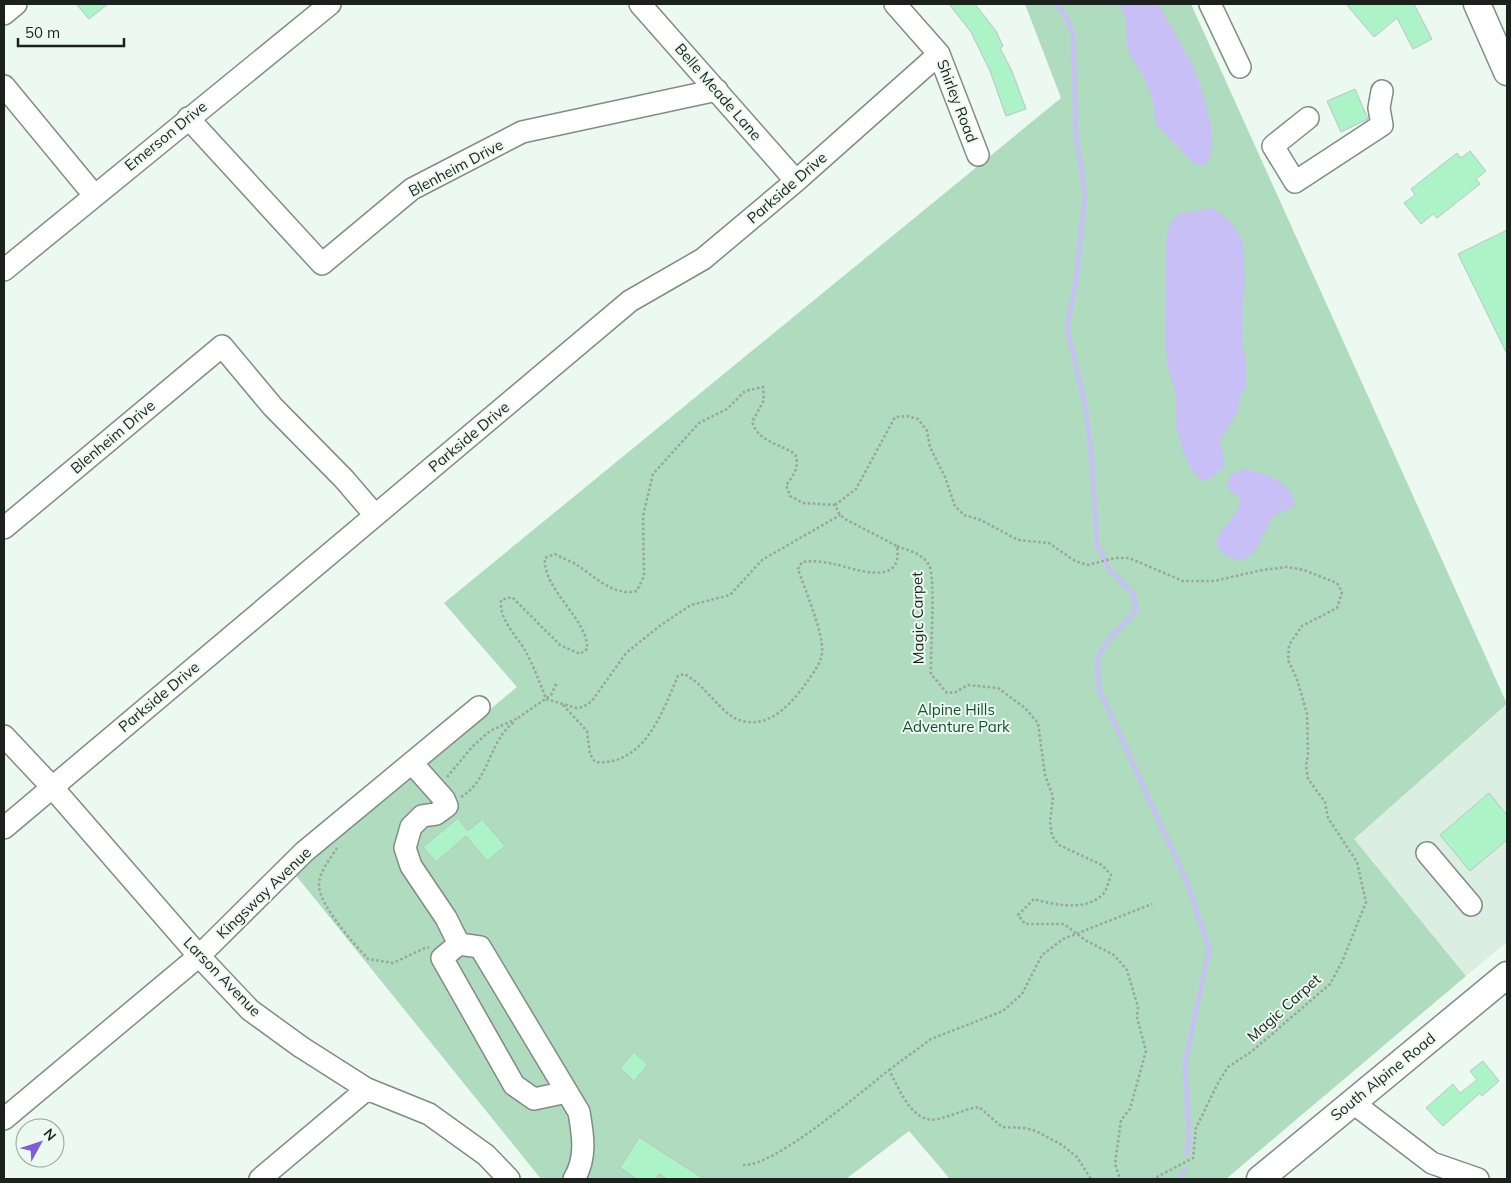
<svg xmlns="http://www.w3.org/2000/svg" width="1511" height="1183" font-family="Mulish,sans-serif">
	<style>
		.built { fill: #daeee1 }
		.green { fill: #afdbbf }
		.water { fill: #c7bff5 }
		.lines { fill: none; stroke-linecap: round; stroke-linejoin: round }
		.stream { stroke: #c7bff5; stroke-width: 4.5 }
		.building { fill: #acf4c7; stroke: #bac6be }
		.minor-casing { stroke: #818c85; stroke-width: 24 }
		.major-casing { stroke: #818c85; stroke-width: 29 }
		.path { stroke: #9aa39c; stroke-width: 2.5; stroke-dasharray: 2.5 2.5; stroke-linecap: butt }
		.minor { stroke: #fff; stroke-width: 21 }
		.major { stroke: #fff; stroke-width: 26 }
		.labels { text-anchor: middle; stroke-width: 4; stroke-linejoin: round; paint-order: stroke }
		.street-label { font-size: 15px; fill: #1d211e; stroke: #ecf9f0 }
		.park-label { font-size: 15px; fill: #164c2f; stroke: #ecf9f0 }
	</style>
	<rect width="100%" height="100%" fill="#ecf9f0"/>
	<path class="built" d="M1507,705V942L1466,976L1353,839Z"/>
	<path class="green" d="M1025,4H1191L1507,704L1354,839L1466,976L1226,1179H950L909,1131L846,1179H541L294,873L517,687L444,603L1061,98Z"/>
	<path class="water" d="M1119,4H1158C1169,24 1182,44 1192,64C1201,85 1224,150 1204,166L1193,163L1156,124L1153,102L1145,79L1129,53L1126,39V18Z
		M1212,208L1231,222L1243,242L1245,285L1243,297L1242,345L1246,360V386L1238,401L1239,409L1220,441L1224,459V467L1208,480H1201L1191,469L1181,446L1176,424V395L1168,367L1165,342L1166,239L1170,224L1178,214Z
		M1246,469C1267,475 1290,480 1295,504L1290,509L1274,515L1253,554L1238,561C1190,541 1239,527 1240,499L1226,486L1232,474Z"/>
	<g class="lines">
		<path class="stream" d="M1056,4L1064,13L1073,33L1076,134L1085,195L1076,281L1067,328L1086,409L1092,462L1097,545L1110,570L1134,595L1136,610C1125,626 1098,645 1097,665C1097,672 1099,681 1099,689L1189,887L1209,950L1185,1064L1189,1140L1187,1154
			M1180,1179L1185,1170"/>
	</g>
	<path class="building" d="M76,4H108L89,19Z
		M949,4H975L996,31L1003,46L1000,48L1012,71L1026,109L1006,116L990,71L971,32Z
		M1346,4H1414L1432,39L1413,49L1397,18L1374,37Z
		M1355,89L1368,119L1341,132L1327,101Z
		M1470,151L1486,171L1476,179L1480,184L1437,218L1433,214L1421,224L1404,203L1415,195L1411,189L1457,153L1461,158Z
		M1507,230V354L1458,254Z
		M1489,793L1507,815V840L1470,871L1440,835Z
		M458,818L468,831L482,819L505,846L487,861L466,836L436,862L423,847Z
		M634,1052L648,1065L634,1081L620,1068Z
		M1483,1061L1499,1081L1482,1096L1480,1093L1443,1126L1426,1108L1453,1084L1460,1093L1477,1080L1470,1071Z
		M639,1137L704,1179H667L659,1174L655,1179H637L620,1168Z"/>
	<g class="lines">
		<g class="minor-casing">
			<path id="minor" d="M640,4L796,181
				M895,4L939,54L978,155
				M1210,4L1240,67
				M4,14L16,4
				M4,86L94,195
				M188,118L322,264L412,189L522,132L717,90
				M1308,118L1273,146L1295,182L1382,125L1379,108L1382,91
				M4,270L330,4
				M4,528L222,346L273,407L344,479L375,515
				M4,736L52,787L199,956L250,1010L301,1047L367,1089L429,1114L486,1155L509,1179
				M412,763L444,799L447,806L436,814L422,816L411,827L405,848L411,866L446,918L459,944
				M4,828L630,301L703,259L796,181L939,54
				M1427,853L1471,905
				M567,1092L534,1099L514,1085L442,958L459,944L480,947L579,1112C583,1135 587,1158 574,1179
				M1352,1102L1432,1163L1478,1179
				M4,1119L199,956L304,852L479,707
				M260,1179L367,1089"/>
		</g>
		<g class="major-casing">
			<path id="major" d="M1477,4L1507,72
				M1260,1179L1507,975"/>
		</g>
		<path class="path" d="M835,505L856,489L895,417L907,416L918,419L927,431L930,447L945,477L955,506L964,515L981,520L1018,540L1049,543L1075,561L1088,565L1115,558H1129L1183,581H1214L1262,570L1287,567L1304,570L1337,583L1342,592L1337,608L1302,626L1289,645L1288,660L1297,679L1307,714L1308,755L1306,765L1308,779L1325,802L1328,818L1357,862L1366,902L1342,962L1330,984L1251,1052L1228,1067L1218,1083L1196,1128L1193,1158L1153,1179
			M897,546C909,551 922,553 929,565C936,577 930,655 931,674L947,693L956,692L968,685L998,688L1025,708L1038,723L1045,775L1053,797L1050,822L1052,836L1059,845L1102,865L1111,875C1109,880 1107,889 1104,893C1088,912 1054,905 1034,899L1018,915L1025,924H1064L1085,940L1114,955L1127,970L1138,1007L1137,1018L1146,1051L1130,1109L1121,1120L1115,1164L1120,1179
			M563,705L587,731L590,754L595,762C645,766 662,712 678,676L684,674C706,685 721,714 739,720C769,730 791,704 807,682C813,673 821,664 822,652C824,634 804,587 798,569L802,562C812,560 824,562 834,564C853,568 904,589 897,546L845,519L840,515L835,505L803,503L790,496L786,485C794,476 800,465 795,454C778,443 759,442 752,422L764,400L763,387L745,391L727,409L699,423L653,474L643,516L644,576L637,591C614,597 594,576 577,565C570,561 562,558 555,554L545,558C542,589 589,620 587,649L580,654L560,645L512,597L501,600C499,620 517,636 526,652C534,667 540,683 546,699L576,708L583,707L592,701L626,653L661,625L691,605L730,595L762,560L840,515
			M518,718L551,695L557,682
			M447,777L473,746L490,731L518,718
			M461,797C490,780 488,742 514,722
			M337,848C331,858 318,873 319,886C320,906 354,944 368,959L393,963L427,947L429,948
			M889,1070L931,1039L1003,1011L1022,994L1042,955L1063,939L1152,904
			M743,1165C774,1167 861,1092 889,1070C899,1088 912,1125 938,1119C952,1116 965,1109 979,1107L1002,1127L1024,1128L1036,1131L1062,1145L1077,1157L1091,1179"/>
		<use href="#minor" class="minor"/>
		<use href="#major" class="major"/>
	</g>
	<g class="labels">
		<g class="street-label">
			<text transform="translate(718 92) rotate(49)" y="5">Belle Meade Lane</text>
			<text transform="translate(957 101) rotate(69)" y="5">Shirley Road</text>
			<text transform="translate(166 136) rotate(-39)" y="5">Emerson Drive</text>
			<text transform="translate(456 168) rotate(-28)" y="5">Blenheim Drive</text>
			<text transform="translate(787 188) rotate(-41)" y="5">Parkside Drive</text>
			<text transform="translate(113 437) rotate(-40)" y="5">Blenheim Drive</text>
			<text transform="translate(469 437) rotate(-40)" y="5">Parkside Drive</text>
			<text transform="translate(918 618) rotate(-91)" y="5">Magic Carpet</text>
			<text transform="translate(159 697) rotate(-40)" y="5">Parkside Drive</text>
			<text transform="translate(264 893) rotate(-44)" y="5">Kingsway Avenue</text>
			<text transform="translate(222 977) rotate(46)" y="5">Larson Avenue</text>
			<text transform="translate(1284 1008) rotate(-42)" y="5">Magic Carpet</text>
			<text transform="translate(1383 1077) rotate(-39)" y="5">South Alpine Road</text>
		</g>
		<g class="park-label">
			<text x="956" y="715">Alpine Hills<tspan x="956" dy="17">Adventure Park</tspan></text>
		</g>
	</g>
	<rect width="1511" height="1183" fill="none" stroke="#1d211e" stroke-width="10"/>
	<g transform="translate(40 1143) rotate(50)"><circle r="24" fill="#ecf9f0" stroke="#99a39c"/>
	<path d="M0-4L9 19L0 12L-9 19Z" fill="#7c5ed8"/>
	<text y="-8" font-size="14" font-weight="bold" text-anchor="middle" fill="#1d211e">N</text>
	</g>
	<path d="M18 38v8h106v-8" fill="none" stroke="#1d211e" stroke-width="2.5"/>
	<text x="25" y="38" font-size="15" fill="#1d211e" stroke="#ecf9f0" stroke-width="4" paint-order="stroke">50 m</text>
</svg>
